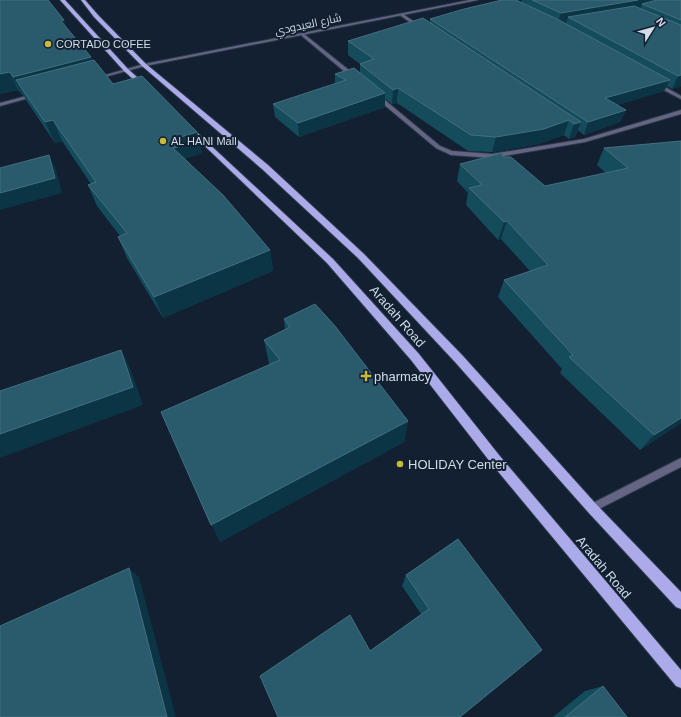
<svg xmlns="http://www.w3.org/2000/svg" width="681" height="717" font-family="Helvetica,Cairo,sans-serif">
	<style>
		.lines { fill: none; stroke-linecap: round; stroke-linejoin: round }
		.minor-casing { stroke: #2d3a4b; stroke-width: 2 }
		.tertiary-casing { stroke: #2d3a4b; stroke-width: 2 }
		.primary-casing { stroke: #2d3a4b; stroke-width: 2 }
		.minor { fill: #646583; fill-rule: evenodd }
		.tertiary { fill: #646583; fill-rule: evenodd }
		.primary { fill: #ababe9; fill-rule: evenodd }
		.wall { fill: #144c5c }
		.shaded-wall { fill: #0b3445 }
		.building { fill: #295b6c; stroke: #43707f }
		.poi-dot { fill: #caba3a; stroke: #122032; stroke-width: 1.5 }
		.labels { text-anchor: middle; stroke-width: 4; stroke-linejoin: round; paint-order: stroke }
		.far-street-label { font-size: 11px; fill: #d2dce8; stroke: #122032 }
		.far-poi-label { font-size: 11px; fill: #d2dce8; stroke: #122032; text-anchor: start }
		.street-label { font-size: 13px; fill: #d2dce8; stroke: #122032 }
		.poi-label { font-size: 13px; fill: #d2dce8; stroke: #122032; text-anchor: start }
	</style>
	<rect width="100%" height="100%" fill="#122032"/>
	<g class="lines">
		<g class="minor-casing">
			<path id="minor" d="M401,14H403L423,28L420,29L401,16Z
				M302,34H304L355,75V77H351L302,36Z
				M654,83H658L681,96V99L654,85Z
				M376,96H380L440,146L452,151L492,154L584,139L681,110V114L585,142L492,158L451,155L436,148L376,98Z
				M681,458V467L595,511L592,513L589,511L587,508L589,505Z"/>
		</g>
		<g class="tertiary-casing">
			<path id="tertiary" d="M470,0H478L145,66L97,79L95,78L144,64Z
				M34,94L36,95V96L0,106V103Z"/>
		</g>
		<g class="primary-casing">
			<path id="primary" d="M60,0H65L128,69L147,86V88H143L124,71Z
				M81,0H85L98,15L146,64L268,165L364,254L463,356L596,504L681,592V609L676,607L588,512L455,362L358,258L262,169L142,66L94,17Z
				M188,128H192L333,259L419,354L499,455L681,670V688L676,686L491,463L411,360L327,263L188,130Z"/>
		</g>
		<use href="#minor" class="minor"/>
		<use href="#tertiary" class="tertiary"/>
		<use href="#primary" class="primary"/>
	</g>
	<path class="wall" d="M0,0L66,27L91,57L92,61L113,84L197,132L202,153L184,159L270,250L273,271L163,318L127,258L118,237L120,236L97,206L88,185L91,184L62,141L55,143L26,100L23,95H22L18,90L0,94Z
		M522,0H681V86L672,89L667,86L664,91L617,105L626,110L620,122L584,135L578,130L575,137L569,139L564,135L539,144L492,152L468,151L397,103L392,104L385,99V107L299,137L275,117L273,104L335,84V74L360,73V64L348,55V41L430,23V19L521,2Z
		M681,141V423L640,450L560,373L562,369L498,297L504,280L530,271L501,239L498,240L466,205L468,193L457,181L460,164L503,157L545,186L606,173L597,165L604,148Z
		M284,319L408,421L404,442L220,542L269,364V363L264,340L285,330Z
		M458,539L460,717L370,651L421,614L402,586L406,575Z
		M603,686L627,717H553L585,691Z"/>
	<path class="shaded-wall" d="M638,0H678L642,4L640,10L568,17L566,24L557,25L561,13Z
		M64,20L70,37L61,21Z
		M91,57L97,75L16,80L23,95H22L13,77Z
		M10,72L18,90L0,94V74Z
		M681,75V86L672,89L678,76Z
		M670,80L664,91L600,110L605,98Z
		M398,88L397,103L392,104L393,90Z
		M385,93V107L299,137L298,123Z
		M626,110L620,122L584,135L588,122Z
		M53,120L62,141L55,143L45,122Z
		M569,120L564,135L539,144L492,152L496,137Z
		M581,122L575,137L569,139L574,124Z
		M197,132L202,153L181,160L179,169L171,140Z
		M49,155L56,170L62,193L0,210V193Z
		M507,221L501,239L498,240L504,222Z
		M270,250L273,271L163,318L154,297Z
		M121,350L131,370L143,405L0,458V434Z
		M681,418V423L640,450L654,435Z
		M408,421L404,442L220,542L211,525Z
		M129,568L139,577L176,717H167Z"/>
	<path class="building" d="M0,0H48L64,20L61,21L91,57L13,77L10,72L0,74Z
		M502,0H516L557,19L670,80L605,98L626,110L588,122L430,19L464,9Z
		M532,0H638L561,13Z
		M657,0H681V20L642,4Z
		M634,6L681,25V75L678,76L568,17Z
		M423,18L581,122L574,124L569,120L544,129L496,137L471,135L398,88L393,90L360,64L374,59L348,41Z
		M94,60L113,84L142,76L197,132L171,140L178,147L173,148L223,195L270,250L154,297L118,237L127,233L88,185L96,182L53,120L45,122L16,80Z
		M354,68L385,93L298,123L273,104L346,80L335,74Z
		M681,141V418L654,435L569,357L573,355L504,280L548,265L507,221L504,222L469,188L482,185L460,164L502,153L503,157H511L545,186L628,168L604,148Z
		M49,155L55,178L0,193V168Z
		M315,304L335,326L408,421L211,525L161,412L280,360L264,340L290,327L284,319Z
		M121,350L133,387L0,434V391Z
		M458,539L542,650L460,717H278L260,676L350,615L370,651L429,609L406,575Z
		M129,568L167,717H0V626Z
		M603,686L627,717H565Z"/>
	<g class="poi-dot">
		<circle cx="48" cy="44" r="4"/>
		<circle cx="163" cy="141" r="4"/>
		<path d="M364 370h4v4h4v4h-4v4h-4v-4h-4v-4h4z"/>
		<circle cx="400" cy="464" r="4"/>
	</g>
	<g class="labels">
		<g class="far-street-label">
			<text transform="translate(308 24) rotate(-12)" y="4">شارع العيدودي</text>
		</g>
		<g class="far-poi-label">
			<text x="56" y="48">CORTADO COFEE</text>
			<text x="171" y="145">AL HANI Mall</text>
		</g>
		<g class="street-label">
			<text transform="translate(398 316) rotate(49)" y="5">Aradah Road</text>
			<text transform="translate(604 567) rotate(50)" y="5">Aradah Road</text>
		</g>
		<g class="poi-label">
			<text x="374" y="381">pharmacy</text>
			<text x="408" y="469">HOLIDAY Center</text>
		</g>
	</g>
	<g transform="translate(653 28) rotate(53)" stroke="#122032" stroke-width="3" paint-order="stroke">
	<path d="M0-3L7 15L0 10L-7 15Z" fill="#d2dce8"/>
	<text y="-6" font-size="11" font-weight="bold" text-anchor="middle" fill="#d2dce8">N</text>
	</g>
</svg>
